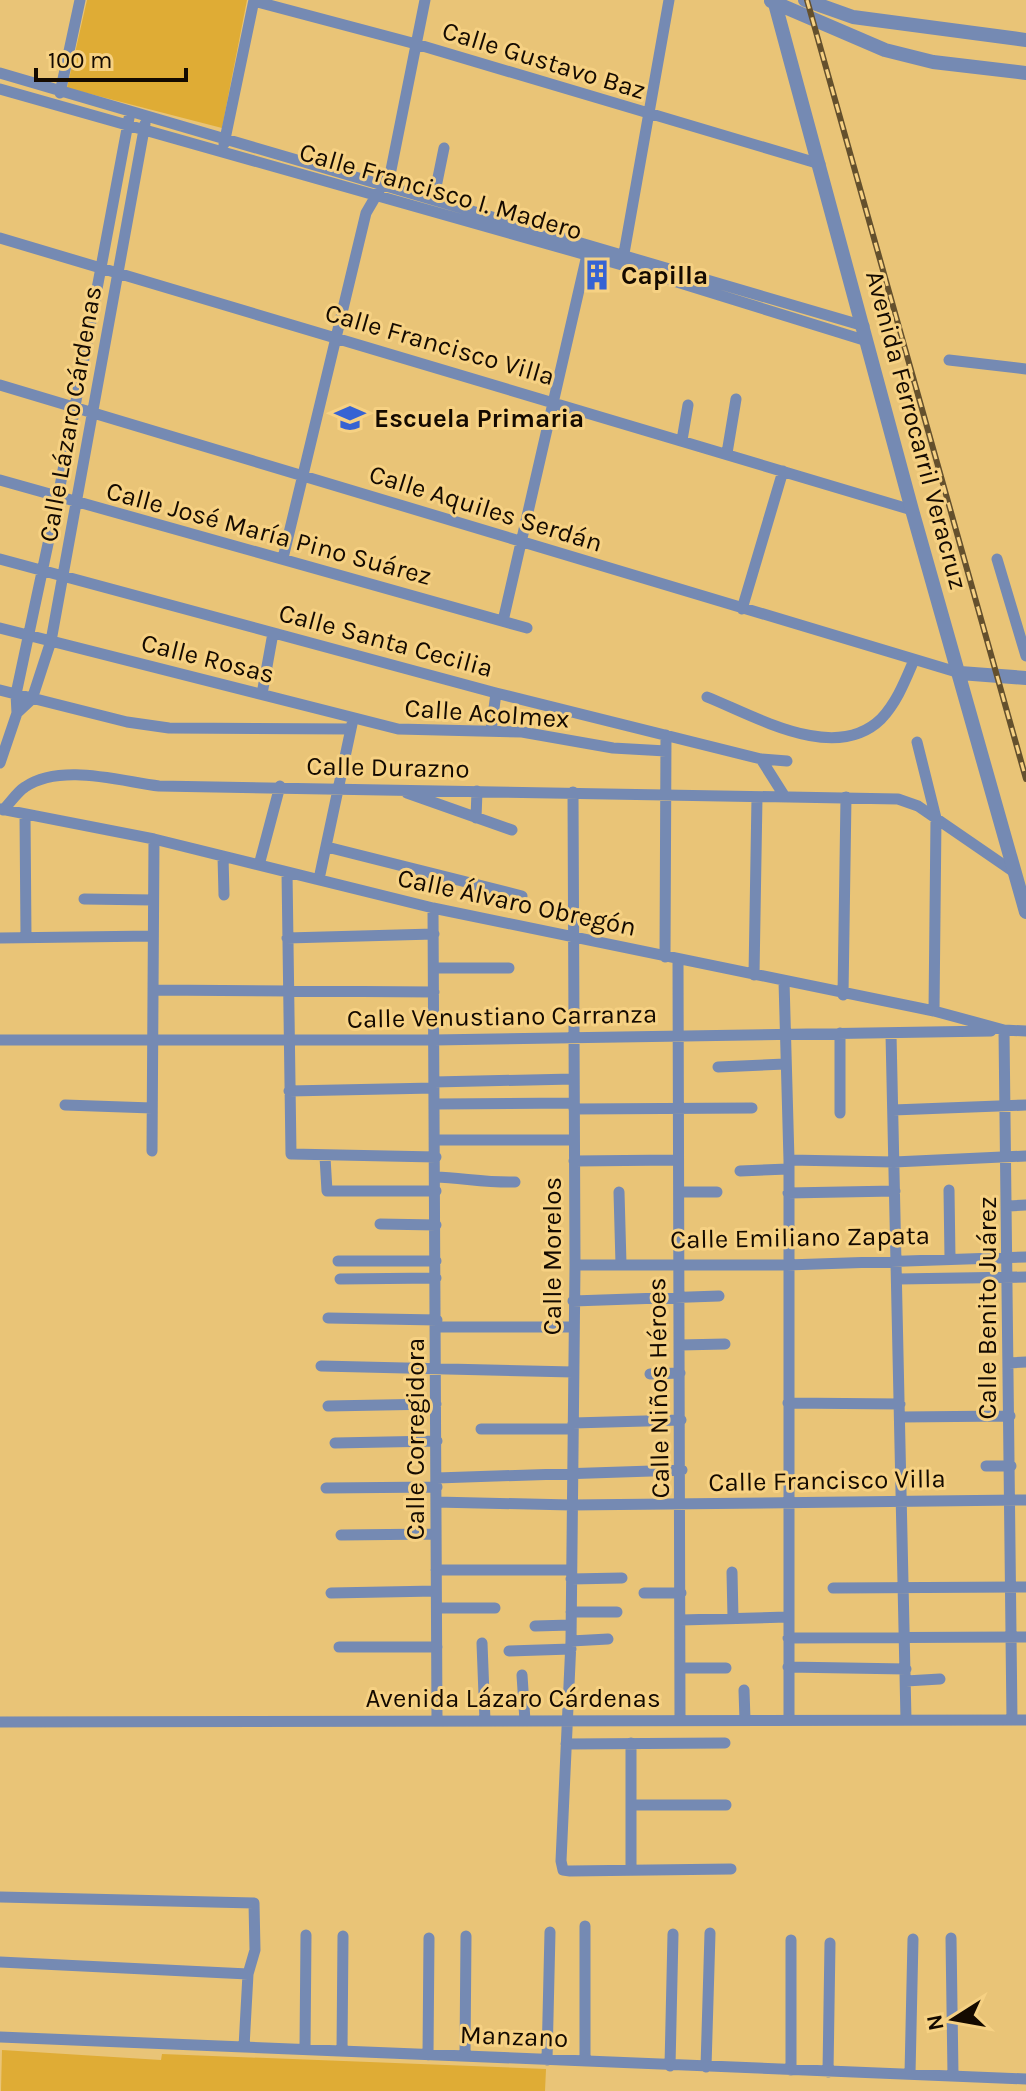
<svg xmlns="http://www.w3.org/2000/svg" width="1026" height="2091" font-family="Karla,sans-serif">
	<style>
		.green { fill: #dfac35 }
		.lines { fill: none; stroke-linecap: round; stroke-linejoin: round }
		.minor { stroke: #758ab3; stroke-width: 11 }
		.tertiary { stroke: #758ab3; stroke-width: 14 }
		.rail-casing { stroke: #64502d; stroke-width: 6 }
		.rail { stroke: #f6d183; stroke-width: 3; stroke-dasharray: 9; stroke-linecap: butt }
		.labels { text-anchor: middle; stroke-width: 6; stroke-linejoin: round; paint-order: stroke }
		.street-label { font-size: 26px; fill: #140a00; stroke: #f6d183 }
		.poi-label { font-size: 26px; font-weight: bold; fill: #140a00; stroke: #f6d183; text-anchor: start }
	</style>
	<rect width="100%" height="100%" fill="#e9c477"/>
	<path class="green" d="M87,0H247L222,128L67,88Z
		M2,2050L161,2060L162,2054L546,2069L545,2091H1Z"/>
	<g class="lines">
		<path class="minor" d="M254,1L416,44L820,164
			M0,73L864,326
			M0,89L622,265L867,341
			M60,93L80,0
			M224,144L254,0
			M434,197L444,148
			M0,238L912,510
			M623,259L669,0
			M949,360L1026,369
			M0,385L960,673
			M682,440L688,405
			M727,453L736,399
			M0,480L527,628
			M283,558L366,213L391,170L425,0
			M0,559L496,693L761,759L787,761
			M997,559L1026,656
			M742,609L783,471
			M503,621L587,255
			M0,628L398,729L522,732L613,748L666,751
			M0,690L127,722L169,728L351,729
			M262,694L273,633
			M707,697C755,716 835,764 881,719C897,702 905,681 914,660
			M17,713L32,699L51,641L145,124
			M491,731L496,693
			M917,742L936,818L934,1011
			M761,759L785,797
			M0,763L17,713L16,694L58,497L129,118
			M573,792L575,1265L571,1641L561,1861L563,1870L570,1871L731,1869
			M407,793L512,830
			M0,809L154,839L433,908L934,1011L1004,1030L1026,1031
			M3,810C10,803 17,792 25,787C61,763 119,781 159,786L898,799L918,806L1014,872
			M25,814L26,937
			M476,818L477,791
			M327,847L522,896
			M223,856L224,895
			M259,865L280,786
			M287,872L291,1154L436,1157
			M319,879L352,724
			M84,899L153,900
			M433,908L437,1721
			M0,938L153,936
			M287,938L434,934
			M665,957L666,735
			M678,959L680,1720
			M434,968H509
			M754,975L757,797
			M784,981L789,1160V1720
			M153,990L434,992
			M843,995L846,797
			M1004,1030L1012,1720
			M840,1033V1113
			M891,1034L906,1720
			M0,1040H434L991,1031
			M718,1067L785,1064
			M434,1082L573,1079
			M289,1091L434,1088
			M435,1104L574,1103
			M65,1105L152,1108
			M574,1109L752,1108
			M893,1110L1026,1105
			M436,1140H574
			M152,1151L154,839
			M325,1157L327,1191H436
			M789,1160L894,1162L1026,1156
			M574,1161L676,1160
			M740,1171L788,1169
			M435,1177C463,1178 487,1183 515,1182
			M949,1190L950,1258
			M619,1192L621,1264
			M679,1192H717
			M788,1193L895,1191
			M1009,1206L1026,1205
			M380,1224L436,1225
			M338,1261H436
			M575,1265H787L1026,1257
			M340,1279L436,1278
			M898,1279L1026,1277
			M573,1301L719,1296
			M328,1318L437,1320
			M437,1327H573
			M680,1345L725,1344
			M1009,1363L1026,1362
			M321,1366L573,1372
			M650,1374L680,1373
			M788,1403L900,1404
			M328,1406L436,1404
			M901,1417L1010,1416
			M573,1423L681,1420
			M481,1429H573
			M335,1443L437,1441
			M986,1466H1011
			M437,1478L682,1470
			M326,1488L437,1487
			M436,1502L571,1505L1026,1500
			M341,1535L436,1534
			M436,1570H571
			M732,1572L733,1618
			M571,1579L622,1578
			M833,1588L1026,1587
			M331,1593L436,1591
			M644,1593H681
			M437,1608H495
			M571,1612H617
			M681,1620L787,1617
			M535,1626L571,1625
			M788,1638L1026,1637
			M571,1641L608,1639
			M482,1643L485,1721
			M339,1647H437
			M509,1651L571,1649
			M788,1667L906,1669
			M680,1668H726
			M522,1675L525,1721
			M906,1681L940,1679
			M744,1690L745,1720
			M0,1722L1026,1720
			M566,1744L725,1743
			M632,1805H726
			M631,1870V1743
			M0,1897L254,1903L255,1950L248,1974L244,2047
			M951,1938L953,2075
			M0,1962L248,1974
			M0,2037L1026,2079
			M305,2049L306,1935
			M342,2051L343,1936
			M428,2055L429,1938
			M465,2056L466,1936
			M547,2060L550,1932
			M585,2061V1926
			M670,2066L673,1934
			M706,2067L710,1933
			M791,2070V1940
			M828,2072L830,1943
			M910,2074L913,1939"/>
		<path class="tertiary" d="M774,0L912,510L1026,912
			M805,0L853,17L1026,40
			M771,1L885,50L933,62L1026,73
			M960,673L1026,678"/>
		<g class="rail-casing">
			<path id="rail" d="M807,0L1026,779"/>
		</g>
		<use href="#rail" class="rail"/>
	</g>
	<defs>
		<g id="building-bare" transform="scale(2.4)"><path d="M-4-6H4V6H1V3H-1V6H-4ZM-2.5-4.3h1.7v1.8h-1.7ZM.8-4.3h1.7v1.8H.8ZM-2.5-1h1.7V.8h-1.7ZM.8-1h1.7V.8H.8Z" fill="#3663d3" stroke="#f6d183" stroke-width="2.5" paint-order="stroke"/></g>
		<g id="school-bare" transform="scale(2.4)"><path d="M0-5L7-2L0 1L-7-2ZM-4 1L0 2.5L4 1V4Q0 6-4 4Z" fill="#3663d3" stroke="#f6d183" stroke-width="2.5" paint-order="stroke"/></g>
	</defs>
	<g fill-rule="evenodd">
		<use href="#building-bare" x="597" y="275"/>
		<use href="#school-bare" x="350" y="418"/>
	</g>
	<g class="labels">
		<g class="street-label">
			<text transform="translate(544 60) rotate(17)" y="9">Calle Gustavo Baz</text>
			<text transform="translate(441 191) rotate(16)" y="9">Calle Francisco I. Madero</text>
			<text transform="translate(440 344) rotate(16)" y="9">Calle Francisco Villa</text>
			<text transform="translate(70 414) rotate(-80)" y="9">Calle Lázaro Cárdenas</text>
			<text transform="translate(917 430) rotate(75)" y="9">Avenida Ferrocarril Veracruz</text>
			<text transform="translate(486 508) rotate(17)" y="9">Calle Aquiles Serdán</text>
			<text transform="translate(269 533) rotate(15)" y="9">Calle José María Pino Suárez</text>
			<text transform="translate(386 640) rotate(15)" y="9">Calle Santa Cecilia</text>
			<text transform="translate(208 658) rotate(14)" y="9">Calle Rosas</text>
			<text transform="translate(487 713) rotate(4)" y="9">Calle Acolmex</text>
			<text transform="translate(388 767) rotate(1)" y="9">Calle Durazno</text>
			<text transform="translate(517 902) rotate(12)" y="9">Calle Álvaro Obregón</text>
			<text transform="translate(502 1016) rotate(-1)" y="9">Calle Venustiano Carranza</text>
			<text transform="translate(800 1237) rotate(-1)" y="9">Calle Emiliano Zapata</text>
			<text transform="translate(552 1256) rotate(-90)" y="9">Calle Morelos</text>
			<text transform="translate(987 1308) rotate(-90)" y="9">Calle Benito Juárez</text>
			<text transform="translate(658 1388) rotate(-91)" y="9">Calle Niños Héroes</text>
			<text transform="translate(415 1439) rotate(-90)" y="9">Calle Corregidora</text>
			<text transform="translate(827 1480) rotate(-1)" y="9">Calle Francisco Villa</text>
			<text x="513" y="1707">Avenida Lázaro Cárdenas</text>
			<text transform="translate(514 2036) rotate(2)" y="9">Manzano</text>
		</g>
		<g class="poi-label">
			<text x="621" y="284">Capilla</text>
			<text x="374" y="427">Escuela Primaria</text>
		</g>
	</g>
	<g transform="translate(954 2019) rotate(259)" stroke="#f6d183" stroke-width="6" paint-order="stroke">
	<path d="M0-6L14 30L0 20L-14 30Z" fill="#140a00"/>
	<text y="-12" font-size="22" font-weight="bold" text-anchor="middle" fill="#140a00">N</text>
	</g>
	<path d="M36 68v12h150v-12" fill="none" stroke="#140a00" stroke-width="4"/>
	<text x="48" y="68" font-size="24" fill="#140a00" stroke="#f6d183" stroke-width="6" paint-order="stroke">100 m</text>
</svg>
